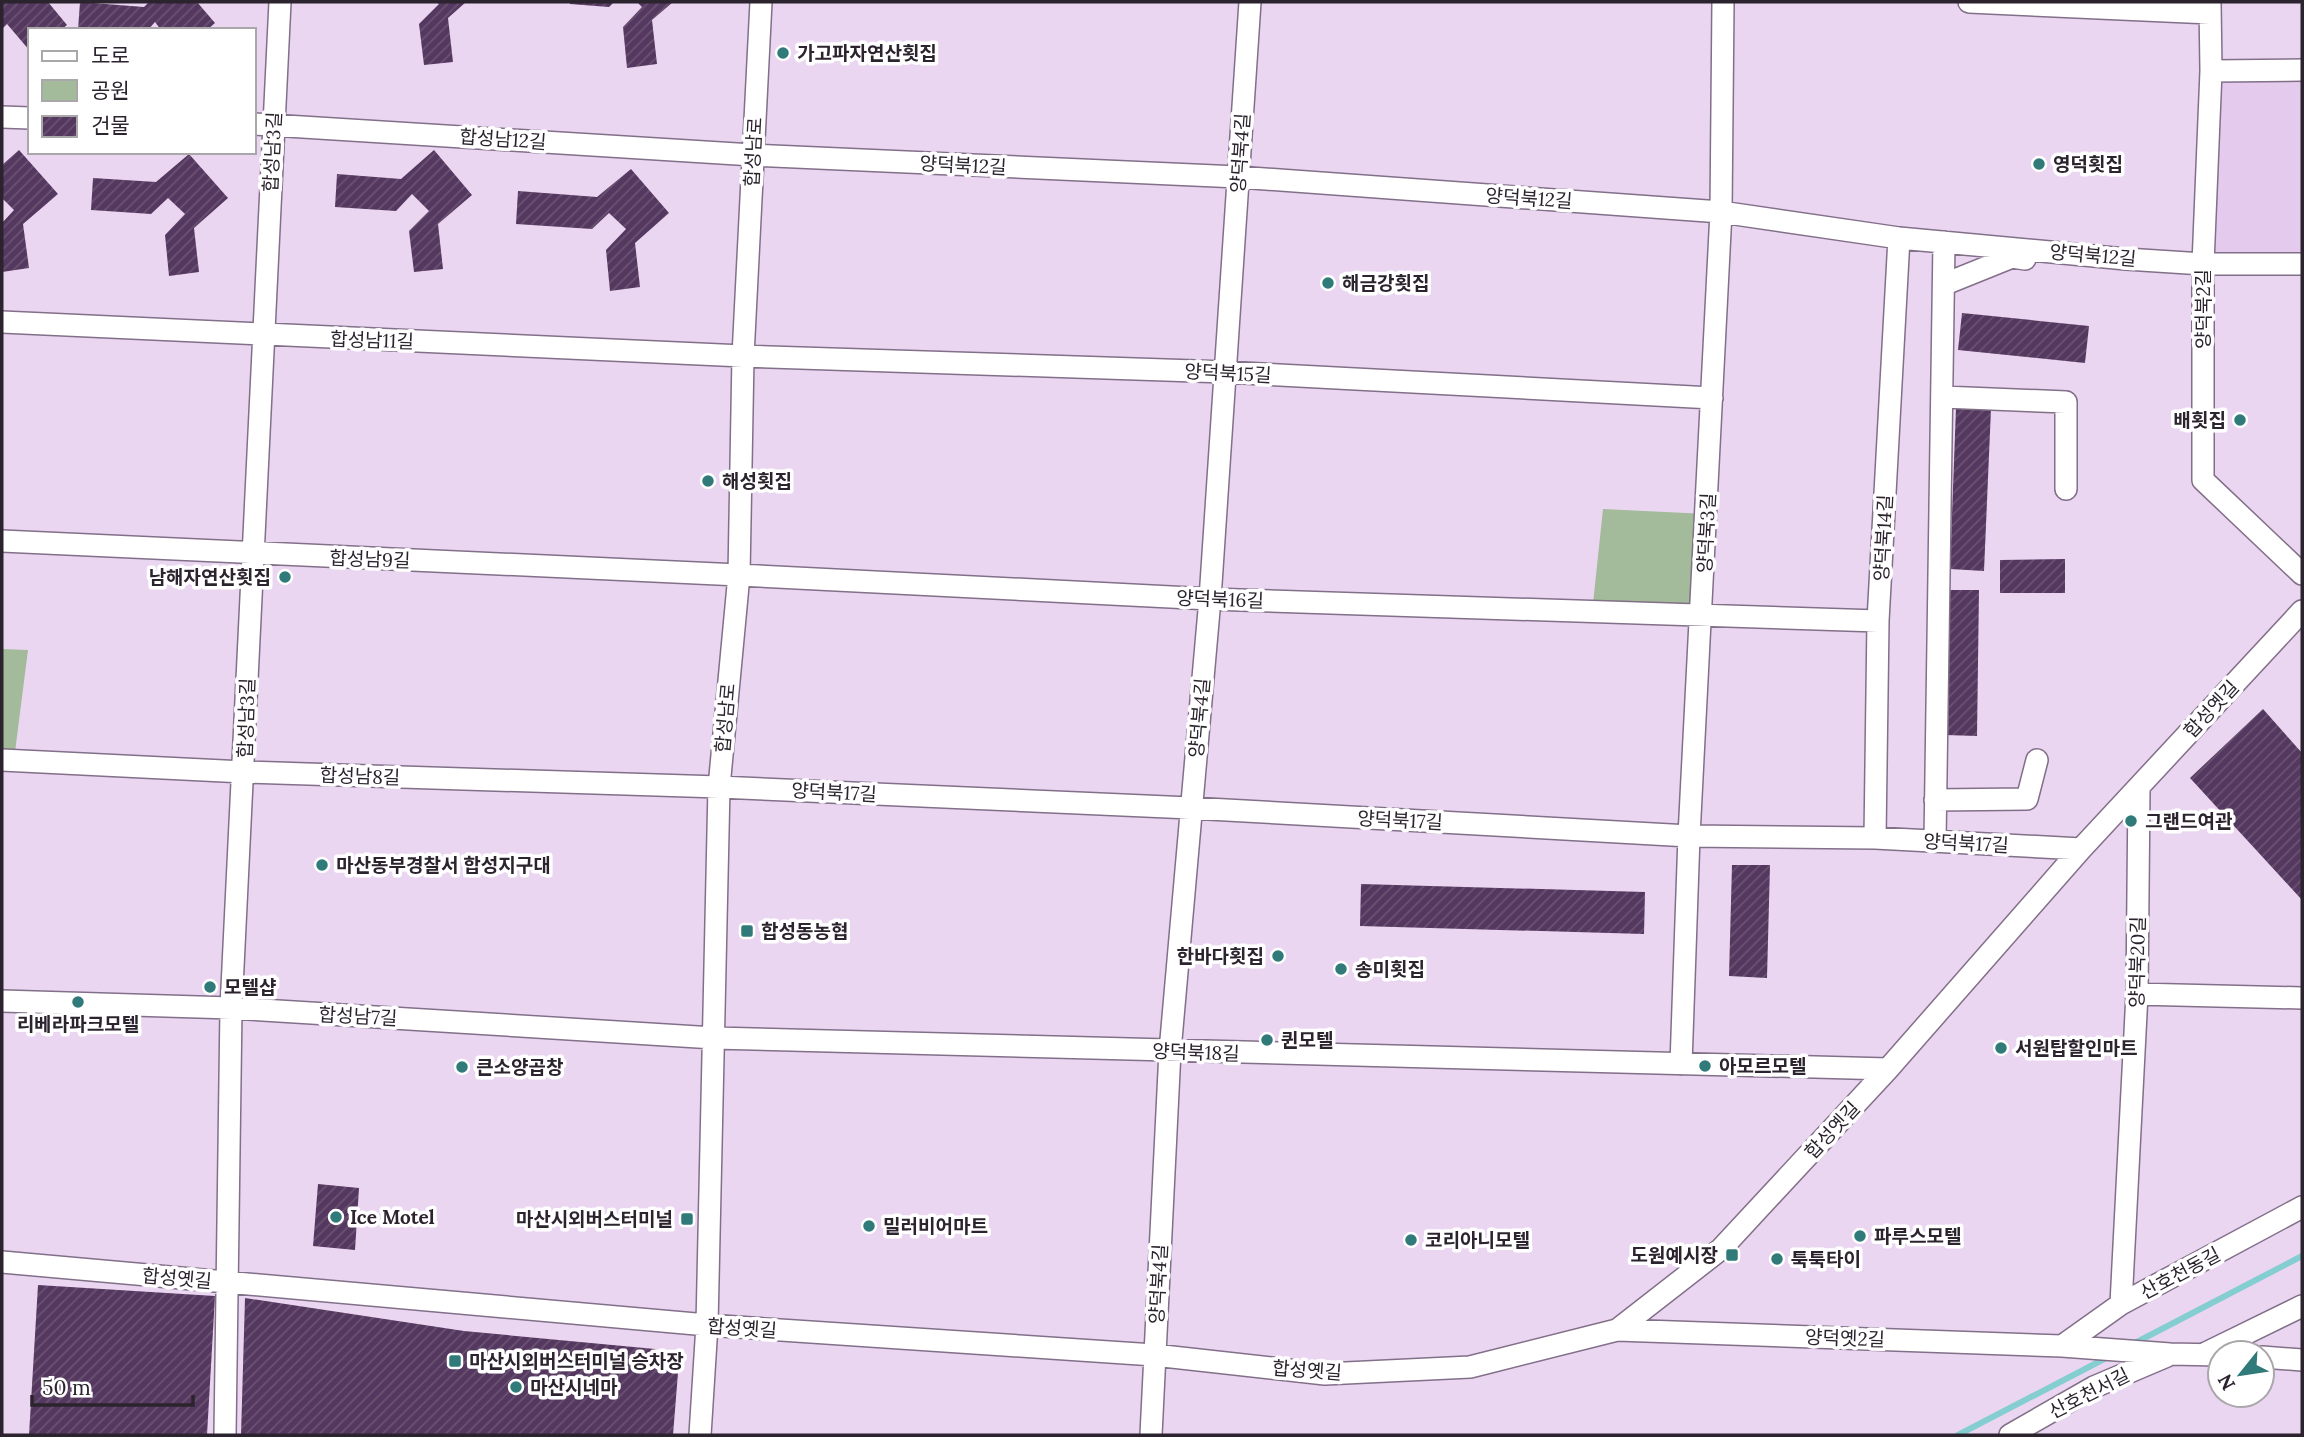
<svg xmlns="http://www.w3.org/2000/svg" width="2304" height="1437" font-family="Lora,'Noto Sans KR',serif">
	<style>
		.built { fill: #e4caec }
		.green { fill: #a3bb9b }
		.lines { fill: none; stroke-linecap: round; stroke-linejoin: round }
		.stream { stroke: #84ced1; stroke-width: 6 }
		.building { fill: url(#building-hatch) }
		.minor-casing { stroke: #826f88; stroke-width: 24 }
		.minor { stroke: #fff; stroke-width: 21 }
		.poi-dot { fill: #307a7a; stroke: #fff; stroke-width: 2.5 }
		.labels { text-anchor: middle; stroke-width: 7; stroke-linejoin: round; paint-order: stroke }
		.poi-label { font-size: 19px; font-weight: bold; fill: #2b232d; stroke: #fff; text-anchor: start }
		.street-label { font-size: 19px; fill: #2b232d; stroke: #fff }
	</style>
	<defs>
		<pattern id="building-hatch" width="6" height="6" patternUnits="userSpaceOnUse" patternTransform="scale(1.75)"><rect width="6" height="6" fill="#55385f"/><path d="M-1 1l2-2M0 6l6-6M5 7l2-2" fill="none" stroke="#6a5372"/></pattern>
	</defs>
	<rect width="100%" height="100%" fill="#ebd6f2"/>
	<path class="built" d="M2302,69V256L2212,254L2217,70Z"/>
	<path class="green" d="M1603,509L1707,514L1702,617L1592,613Z
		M2,649L28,650L14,760H2Z"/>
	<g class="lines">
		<path class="stream" d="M2133,1344L2302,1256
			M1958,1435L2108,1357"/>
	</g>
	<path class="building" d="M4,2H48L67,25L61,30H30V51L7,24L2,29V3Z
		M80,2L144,7L149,2H197L215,23L207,30H161L155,22L148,30H78Z
		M436,2H466L448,18L453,62L424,65L419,24L439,4Z
		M570,2H614L609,7L570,4Z
		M637,2H673L652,20L657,64L627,68L623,27L642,7Z
		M19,150L58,194L23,224L29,268L2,272V223L14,210L2,198V165Z
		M434,150L472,195L438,224L443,269L414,272L409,231L429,211L412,194L396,211L335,207L337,174L401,179Z
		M189,154L228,198L194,228L199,272L169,276L165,235L185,214L168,198L151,214L91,210L93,178L156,182Z
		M631,169L669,213L635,243L640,287L610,291L606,250L626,229L609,213L592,229L516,224L518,191L597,197Z
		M1962,313L2089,326L2085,363L1958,350Z
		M1956,408L1991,409L1984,571L1950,569Z
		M2065,559V593H2000V560Z
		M1946,590H1979L1977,736L1945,735Z
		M2263,709L2302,753V900L2190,778Z
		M1732,865H1770L1767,978L1729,976Z
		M1361,884L1645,892L1644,934L1360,926Z
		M318,1184L359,1188L355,1250L313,1246Z
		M38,1285L215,1296L207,1435H29Z
		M245,1298L464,1331L655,1349L678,1373L673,1435H241Z"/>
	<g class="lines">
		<g class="minor-casing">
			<path id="minor" d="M1969,2L2210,13
				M2210,2L2211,71L2203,264V480L2302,574
				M2211,71L2302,70
				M2,117L30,118
				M254,124L753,155L1238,177L1721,212L1899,238L2126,259L2203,264H2302
				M1945,284L2012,257L2025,259
				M2,322L743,356L1225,372L1712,398
				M1943,397L2066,402V489
				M2,541L739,575L1210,599L1878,621
				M2,760L244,772L719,787L1190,808L1689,836L1875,838L2081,849
				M1935,800L2027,799L2037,760
				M1875,838L1878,621L1899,238
				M1935,841L1944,242
				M2137,994L2302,998
				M2,1001L231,1008L714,1038L1888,1069
				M1681,1064L1689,836L1721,212L1723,2
				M2,1262L707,1325L1154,1355L1325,1374L1470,1367L1617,1330L1721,1249L1888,1069L2081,849L2302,611
				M2121,1304L2137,994L2139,788
				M1617,1330L2062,1346L2170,1354L2220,1355
				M2062,1346L2121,1304L2302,1207
				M2204,1354L2302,1306
				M2262,1357L2302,1360
				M225,1435L231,1008L280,2
				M700,1435L707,1325L719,787L739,575L743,356L761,2
				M1151,1435L1170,1051L1210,599L1250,2
				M2010,1435L2094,1387L2167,1356"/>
		</g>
		<use href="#minor" class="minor"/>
	</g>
	<g class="poi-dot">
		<circle cx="783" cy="53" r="7"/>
		<circle cx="2039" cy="164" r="7"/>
		<circle cx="1328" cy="283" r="7"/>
		<circle cx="2240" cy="420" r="7"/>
		<circle cx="708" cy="481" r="7"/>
		<circle cx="285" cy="577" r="7"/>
		<circle cx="2131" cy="821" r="7"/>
		<circle cx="322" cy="865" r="7"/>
		<rect x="740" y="924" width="14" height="14" rx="3.5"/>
		<circle cx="1278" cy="956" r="7"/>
		<circle cx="1341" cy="969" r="7"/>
		<circle cx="210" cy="987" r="7"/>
		<circle cx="78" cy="1002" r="7"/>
		<circle cx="1267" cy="1040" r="7"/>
		<circle cx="2001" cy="1048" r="7"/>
		<circle cx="1705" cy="1066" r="7"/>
		<circle cx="462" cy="1067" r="7"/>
		<circle cx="336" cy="1217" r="7"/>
		<rect x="680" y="1212" width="14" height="14" rx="3.5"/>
		<circle cx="869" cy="1226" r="7"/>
		<circle cx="1860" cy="1236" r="7"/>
		<circle cx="1411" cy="1240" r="7"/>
		<rect x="1725" y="1248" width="14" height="14" rx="3.5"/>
		<circle cx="1777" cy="1259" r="7"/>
		<rect x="448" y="1354" width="14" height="14" rx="3.5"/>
		<circle cx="516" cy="1387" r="7"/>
	</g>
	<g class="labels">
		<g class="poi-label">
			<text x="797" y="60">가고파자연산횟집</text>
			<text x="2053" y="171">영덕횟집</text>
			<text x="1342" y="290">해금강횟집</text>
			<text x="2226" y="427" text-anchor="end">배횟집</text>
			<text x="722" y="488">해성횟집</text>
			<text x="271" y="584" text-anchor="end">남해자연산횟집</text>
			<text x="2145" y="828">그랜드여관</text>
			<text x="336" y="872">마산동부경찰서 합성지구대</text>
			<text x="761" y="938">합성동농협</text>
			<text x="1264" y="963" text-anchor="end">한바다횟집</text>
			<text x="1355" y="976">송미횟집</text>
			<text x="224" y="994">모텔샵</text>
			<text x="78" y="1031" text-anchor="middle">리베라파크모텔</text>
			<text x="1281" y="1047">퀸모텔</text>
			<text x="2015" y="1055">서원탑할인마트</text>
			<text x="1719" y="1073">아모르모텔</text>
			<text x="476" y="1074">큰소양곱창</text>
			<text x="350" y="1224">Ice Motel</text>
			<text x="673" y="1226" text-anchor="end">마산시외버스터미널</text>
			<text x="883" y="1233">밀러비어마트</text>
			<text x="1874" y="1243">파루스모텔</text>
			<text x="1425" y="1247">코리아니모텔</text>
			<text x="1718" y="1262" text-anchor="end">도원예시장</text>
			<text x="1791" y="1266">툭툭타이</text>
			<text x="469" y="1368">마산시외버스터미널 승차장</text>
			<text x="530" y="1394">마산시네마</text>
		</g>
		<g class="street-label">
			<text transform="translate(503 139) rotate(4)" y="7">합성남12길</text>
			<text transform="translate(272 152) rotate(-87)" y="7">합성남3길</text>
			<text transform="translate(753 152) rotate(-87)" y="7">합성남로</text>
			<text transform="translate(1240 153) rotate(-86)" y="7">양덕북4길</text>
			<text transform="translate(963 165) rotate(3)" y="7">양덕북12길</text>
			<text transform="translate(1529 198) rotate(4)" y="7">양덕북12길</text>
			<text transform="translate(2093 255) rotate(5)" y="7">양덕북12길</text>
			<text transform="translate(2203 309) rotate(-90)" y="7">양덕북2길</text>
			<text transform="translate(372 340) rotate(2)" y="7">합성남11길</text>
			<text transform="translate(1228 373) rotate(3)" y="7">양덕북15길</text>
			<text transform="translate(1706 533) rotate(-87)" y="7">양덕북3길</text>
			<text transform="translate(1883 538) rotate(-87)" y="7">양덕북14길</text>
			<text transform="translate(370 559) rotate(2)" y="7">합성남9길</text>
			<text transform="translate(1220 599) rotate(2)" y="7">양덕북16길</text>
			<text transform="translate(2211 709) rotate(-47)" y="7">합성옛길</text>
			<text transform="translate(246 718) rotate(-88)" y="7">합성남3길</text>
			<text transform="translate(725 718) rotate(-85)" y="7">합성남로</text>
			<text transform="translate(1199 718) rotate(-85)" y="7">양덕북4길</text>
			<text transform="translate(360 776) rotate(2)" y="7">합성남8길</text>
			<text transform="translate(834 792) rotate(3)" y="7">양덕북17길</text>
			<text transform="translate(1400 820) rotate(3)" y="7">양덕북17길</text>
			<text transform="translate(1966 843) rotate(3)" y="7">양덕북17길</text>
			<text transform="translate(2137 962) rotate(-89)" y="7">양덕북20길</text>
			<text transform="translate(358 1016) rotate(3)" y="7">합성남7길</text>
			<text transform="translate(1196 1052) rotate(2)" y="7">양덕북18길</text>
			<text transform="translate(1832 1130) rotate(-47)" y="7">합성옛길</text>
			<text transform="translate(2180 1273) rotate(-28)" y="7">산호천동길</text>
			<text transform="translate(177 1278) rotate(5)" y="7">합성옛길</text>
			<text transform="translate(1158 1284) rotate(-87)" y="7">양덕북4길</text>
			<text transform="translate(742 1328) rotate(4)" y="7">합성옛길</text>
			<text transform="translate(1845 1338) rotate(2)" y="7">양덕옛2길</text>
			<text transform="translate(1307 1370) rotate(4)" y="7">합성옛길</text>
			<text transform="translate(2089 1393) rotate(-27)" y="7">산호천서길</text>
		</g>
	</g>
	<rect width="2304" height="1437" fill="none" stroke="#2b232d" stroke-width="7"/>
	<rect x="28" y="28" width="228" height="126" fill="#ffffff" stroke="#aaa7ab" stroke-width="2"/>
	<rect x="42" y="51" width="35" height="10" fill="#ffffff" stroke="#aaa7ab" stroke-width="2"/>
	<text x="91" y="63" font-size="21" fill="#2b232d">도로</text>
	<rect x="42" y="80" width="35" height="21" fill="#a3bb9b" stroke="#aaa7ab" stroke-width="2"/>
	<text x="91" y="98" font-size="21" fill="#2b232d">공원</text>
	<rect x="42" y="116" width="35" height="21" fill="url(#building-hatch)" stroke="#aaa7ab" stroke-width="2"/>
	<text x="91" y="133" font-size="21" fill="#2b232d">건물</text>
	<g transform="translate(2241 1374) rotate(240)"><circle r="33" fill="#ffffff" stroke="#aaa7ab" stroke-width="2"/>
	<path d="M0-5L12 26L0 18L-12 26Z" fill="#307a7a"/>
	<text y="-10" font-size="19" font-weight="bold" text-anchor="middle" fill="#2b232d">N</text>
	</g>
	<path d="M32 1395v10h161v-10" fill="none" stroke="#2b232d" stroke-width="3.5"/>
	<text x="42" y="1395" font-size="21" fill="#2b232d" stroke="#ffffff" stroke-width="5" paint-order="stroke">50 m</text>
</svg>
